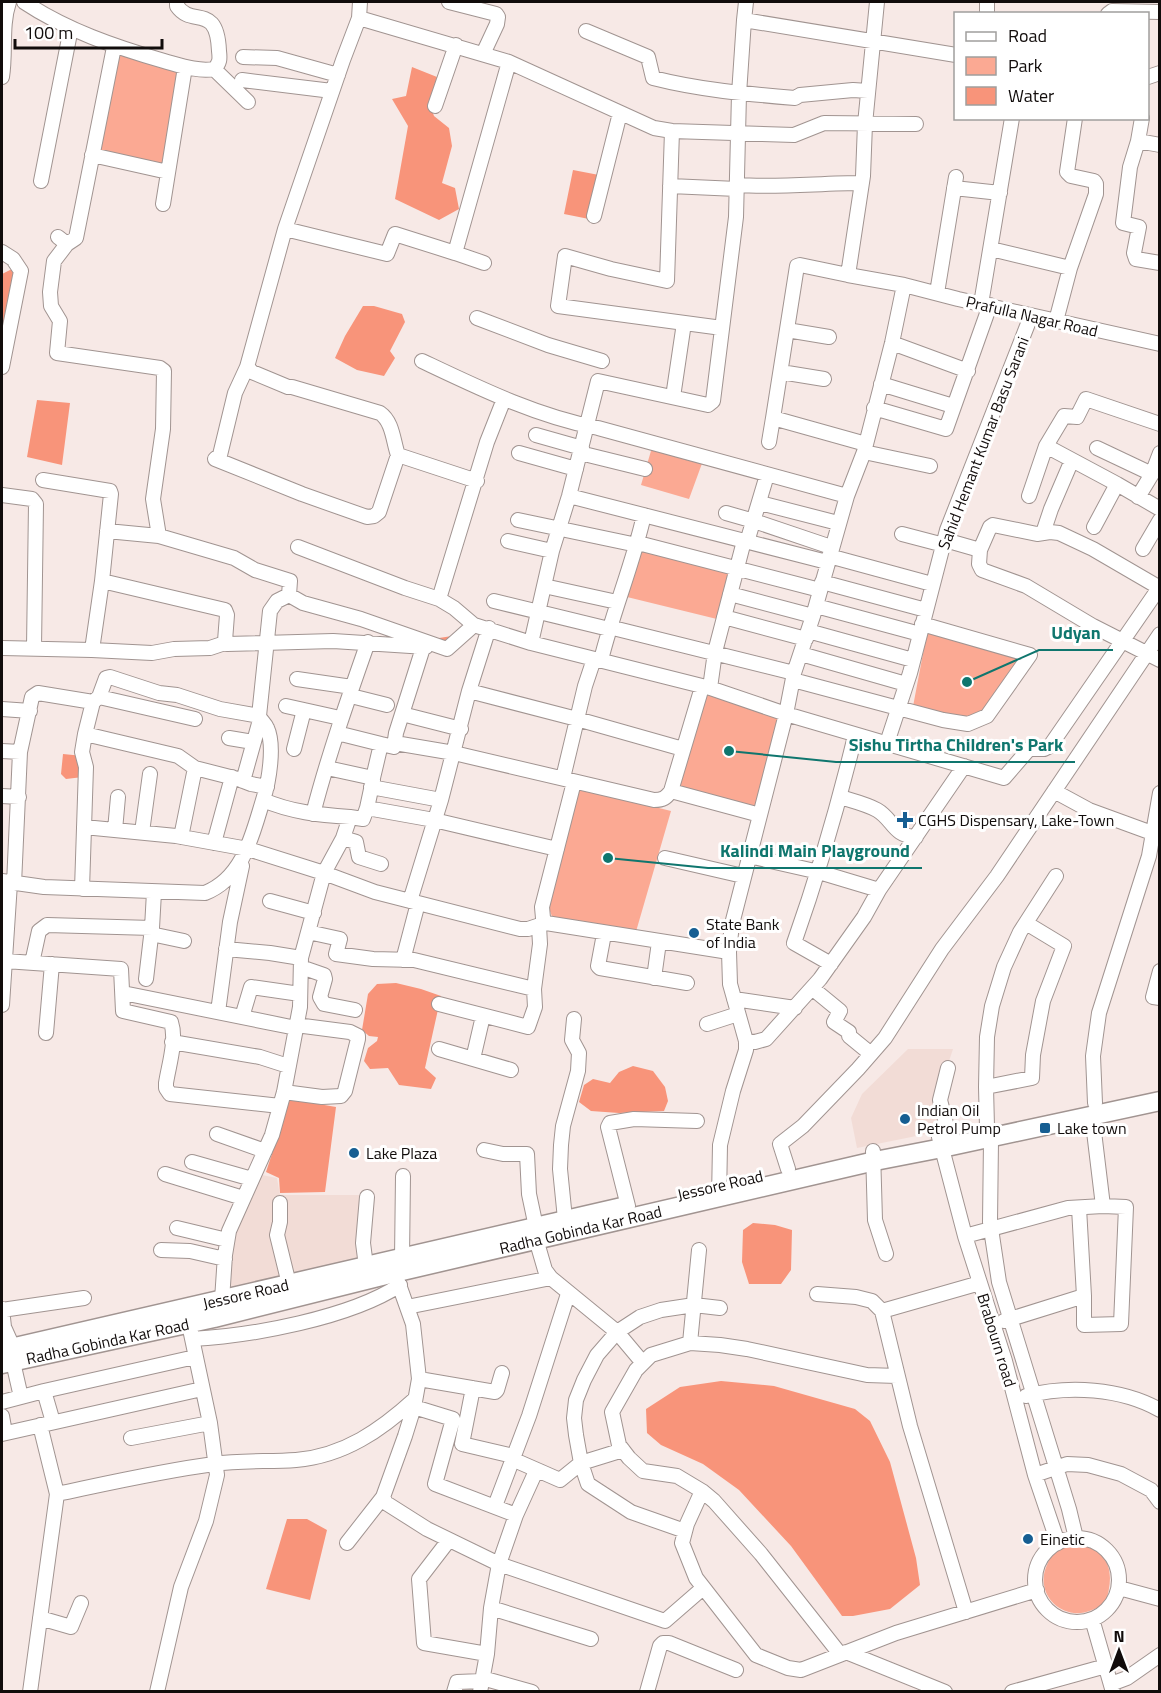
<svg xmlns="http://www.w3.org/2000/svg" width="1161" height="1693" font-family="'Titillium Web',sans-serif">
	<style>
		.built { fill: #f2dcd6 }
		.green { fill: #fba993 }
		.water { fill: #f8947a }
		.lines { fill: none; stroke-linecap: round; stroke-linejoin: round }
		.stream { stroke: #f8947a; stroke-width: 3 }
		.minor-casing { stroke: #a19491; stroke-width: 16 }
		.major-casing { stroke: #a19491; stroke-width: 21 }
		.minor { stroke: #fff; stroke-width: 14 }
		.major { stroke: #fff; stroke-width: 18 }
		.poi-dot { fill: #165e92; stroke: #fff; stroke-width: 2 }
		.labels { text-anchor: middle; stroke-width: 6; stroke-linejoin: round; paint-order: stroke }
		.street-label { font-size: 16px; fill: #110c0b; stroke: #fff }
		.poi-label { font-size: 16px; fill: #110c0b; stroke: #fff; text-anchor: start }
		.leader { fill: none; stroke: #0f766e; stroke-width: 2 }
		.callout-dot { fill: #0f766e; stroke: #fff; stroke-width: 2 }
		.callout-label { font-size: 18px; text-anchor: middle; font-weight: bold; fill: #0f766e; stroke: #fff; stroke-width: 6; stroke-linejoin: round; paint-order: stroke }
	</style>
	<rect width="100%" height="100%" fill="#f7e9e6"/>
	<path class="built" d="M908,1049H953L946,1070V1130L857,1148L851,1118L862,1094Z
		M257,1174L277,1178L280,1195H362L361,1264L227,1293L229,1241Z"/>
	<path class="green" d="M116,50L183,68L168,172L92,155Z
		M653,444L704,458L689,499L641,485Z
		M642,545L737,569L725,621L627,597Z
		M929,622L1034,653L988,719L911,717Z
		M705,692L780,715L758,807L677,788Z
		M575,787L671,811L635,935L553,919L548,906Z
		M1083,1542C1113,1557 1114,1575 1105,1605C1096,1608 1083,1615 1074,1613C1050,1610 1037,1586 1047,1565C1049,1561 1050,1555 1053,1553C1061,1545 1072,1543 1083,1542Z"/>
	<path class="water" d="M412,67L437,77L430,105L434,116L449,128L452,146L442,183L455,188L459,209L439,220L395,199L408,126L392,99L406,96Z
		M573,170L599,175L589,219L564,214Z
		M14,268L18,271L2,348V274Z
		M363,306H374L402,314L405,322L390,351L395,358L384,376L357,370L335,358L345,336Z
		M37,400L70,403L62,465L27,457Z
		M63,754L83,756V777L66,779L61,774Z
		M396,983L421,989L441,996L425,1068L436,1078L431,1089L399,1085L388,1068L370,1069L364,1061L368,1048L377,1041L378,1037L369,1036L362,1030L368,994L377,984Z
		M633,1066L653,1071L665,1087L668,1101L664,1111L619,1113L591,1111L579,1102L584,1085L593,1079L610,1083L619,1072Z
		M290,1099L336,1107L325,1192L280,1193L279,1178L266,1172Z
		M753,1223L775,1225L792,1230L791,1270L781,1284H749L742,1262L743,1230Z
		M721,1381L774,1386L855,1409L870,1421L890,1462L916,1558L920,1585L890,1609L853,1616H842L791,1546L739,1490L703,1464L661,1445L647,1433L646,1409L680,1387Z
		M287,1519H307L327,1530L310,1600L266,1589Z"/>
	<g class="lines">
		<path class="stream" d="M436,640L449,638"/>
		<g class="minor-casing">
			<path id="minor" d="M24,2C66,30 115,47 164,61C179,65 198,72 214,69C220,63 220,59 219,51C217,2 192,28 177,6V2
				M360,2L359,18L509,62L654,128L672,131L794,135L824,123L916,124
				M449,2L496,14L498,17L497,24L483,54
				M746,2L744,20L956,55
				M987,14V2
				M1108,14L1112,11L1160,12
				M359,18L343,60L285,229L247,367L235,393L220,455L215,459L302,494L367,517L374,516L379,512L398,455
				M586,31L648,57L653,78C700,90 747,94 795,98L800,95L853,90L868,91
				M243,57L277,58L338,75
				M214,69L248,102
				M2,77C6,52 1,26 9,2
				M1148,77L1160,73
				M242,80L332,91
				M435,106L456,45
				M1142,118L1138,141L1130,167L1123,223L1139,227L1134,253L1136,259L1160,263
				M672,131L667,281L611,269L565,256L558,306L722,328
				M1138,141L1160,145
				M92,155L168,172
				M41,181L71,28
				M737,185C779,188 820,183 862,183
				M670,186L737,189
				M954,188L1000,193
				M163,204L185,67
				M594,216L620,113
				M285,229L387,254L395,234L455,253L509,62
				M58,237L67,244L76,238L114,47
				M67,244L54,261L50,292L51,306L60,321L57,353L160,368L164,371L163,429L153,499L159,536
				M991,249L1070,268
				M2,252L13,259L21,271L2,367
				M455,253L484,263
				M848,275L904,285L958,299L1160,344
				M937,293L956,177
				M981,304L1012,118
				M477,318L548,345L602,361
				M1056,321L1070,268L1096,194V184L1094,181L1071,176L1067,172L1075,118
				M787,330L829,337
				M892,343L968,371
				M422,361C479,388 536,416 598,428L847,496
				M247,367L252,372L288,387H292L380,413C393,422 393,441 398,455L477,481
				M781,372L824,379
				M881,384L953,406
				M673,397L684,323
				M874,408L946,429L990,305
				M536,435L582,448
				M769,442L773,418
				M866,444L773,418L797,266L800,265L848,275L863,176L865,124L877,2
				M1046,446L1117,484L1160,509
				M1097,448L1152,474
				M864,452L930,466
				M519,453L576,469
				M580,453L645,469
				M43,480L110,491L111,494L102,581L225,610L227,615L225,641L227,644L333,641L426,647
				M2,495L32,499L36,504L34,648
				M569,496L827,562
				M1029,496L1046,446L1064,416L1077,417L1086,399L1160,424
				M1138,497L1152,474L1160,453
				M760,503L838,523
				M726,513L754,521L831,547
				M518,520L637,545
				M1094,527L1117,484
				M107,531L159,536L234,558L255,570L290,581L289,595
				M1043,533L1051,509L1072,460
				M902,534L944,545
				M945,540L980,550L979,564L982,570L1026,586L1093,626L1160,660
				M508,541L552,551
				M747,542L767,475
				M638,543L820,590
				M298,547L405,588L439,599L454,608L474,625L531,643L710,688L786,714L1004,778L1029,749H1044L1050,746L1159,588
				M1143,549L1160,520
				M980,550L990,527L993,525L1037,534L1050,532L1059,533L1093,549L1160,588
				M829,556L932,584
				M822,582L926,610
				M544,586L617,602
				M730,594L813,616
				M439,599L487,442L504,399
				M494,601L609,629
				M816,606L920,634
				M724,617L806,639
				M609,627L794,673
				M808,631L913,660
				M531,643L552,551L569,496L598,381L708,405L713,401L736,217L739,94L744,20
				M2,648L92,650L152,653L174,649L210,648L225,643
				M92,650L102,581
				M801,654L906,684
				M601,660C613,611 633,564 644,515
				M297,679L352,687
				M793,680L943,720L968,724L987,716L1030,655L922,624
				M710,688L715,652L744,541
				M469,691L577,719L683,749
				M351,696L387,705
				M99,697L195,719
				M286,706L340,718
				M2,709L30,711
				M402,714L461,729
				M337,733L381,744
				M229,738L253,742
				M395,743L454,753L654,800C663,800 666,798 671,791L702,687
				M887,743L910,673L947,530L1031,316
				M294,749L304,710
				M2,751L20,752
				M327,768L373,778L381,744L394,747L396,733L422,651
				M563,778L585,686L594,659
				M243,781L260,720
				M574,782L542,907L543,918L546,923L729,952
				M267,787L251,784L238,779L195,768L178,756L85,734L93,702L99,697L106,678L110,677L159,693L177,695L220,709L259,716L270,611L277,601L289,595L303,603L361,619L447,649L474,625
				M371,787L441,800
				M671,791L760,815
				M1054,791L1089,810L1152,833
				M2,796L19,797
				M840,797C853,801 866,804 877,810C893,819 893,836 916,837
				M367,808L434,820L557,849
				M313,814C328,756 348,699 368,642
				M350,817L363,819L367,808L373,780
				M84,827L176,836L248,849L324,873L375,892L520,929H528L546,923
				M115,830L118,797
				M142,832L150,774
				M181,837L195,768
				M343,838L356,842L359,857L381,864
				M214,843L232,777
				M749,856L819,872L879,890
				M665,858L743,876
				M1056,876L1020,932L1004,967L992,1006L987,1037L986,1087L987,1127L991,1141L990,1222L999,1282L1069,1509L1076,1538
				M2,881L44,887L205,893C243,878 252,836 263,800
				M14,884L20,752L32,697L38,693L93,702
				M82,889L86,767L82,752L85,734
				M270,901L314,913
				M410,901L441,800L469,691L489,628
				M308,932L340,939L336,954L373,959L414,960L534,989L540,944L539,926
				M151,934L184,941
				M604,934L598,966L600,968L687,983
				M226,949L270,953L301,958
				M403,960L418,903
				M5,961L121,969L123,1011L171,1022C177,1040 169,1064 166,1083V1088L170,1094L280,1106
				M32,963L39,931L47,925L152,928L154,892
				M831,964L794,943C818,875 838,806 855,736
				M301,967L324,975L325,979L320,997L324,1004L355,1010
				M1160,971L1153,997L1160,998
				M654,978L659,942
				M146,979L152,928
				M812,988L840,1011L834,1022L849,1032V1036L871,1054
				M123,993L296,1028
				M734,999L795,1008
				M439,1004L528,1027L535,1007L534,989
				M2,1005L10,883
				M218,1012L230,922L242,866
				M242,1017L251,987L300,994
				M707,1024L738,1014
				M46,1033L52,964
				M746,1041L755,1042L766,1039L820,979L864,917L879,890L964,766
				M172,1042L260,1057L288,1066
				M439,1049L511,1070
				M473,1059L483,1016
				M948,1068L940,1100L949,1135
				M986,1087L1032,1078L1033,1055L1043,1001L1064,946L1026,923
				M284,1092L322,1097L341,1096L345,1091L358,1039V1036L350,1032L296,1025
				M1095,1103L1093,1056L1099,1013L1149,856L1160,793
				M1092,1115L1103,1206
				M217,1134L265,1151
				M939,1137L965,1236L1005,1361L1035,1475L1058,1543
				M484,1150L503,1154H527L529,1194L536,1227
				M873,1151L875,1220L886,1254
				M192,1162L252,1179
				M788,1169L780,1144L803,1126L858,1069L885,1038L942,949L997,876L1160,634
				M165,1174L243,1198
				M719,1198L720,1145L733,1091L746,1050V1041L730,984L729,952L732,924L786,714L794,673L813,616L847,496L864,452L892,343L904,285
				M280,1203V1222L277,1235L289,1284
				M628,1206L608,1127L610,1123L634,1119L697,1121
				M565,1219L560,1169L561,1145L563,1126L578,1071L579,1053L572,1040L574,1019
				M177,1228L227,1240
				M965,1236L1068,1208L1103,1206L1126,1207L1121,1324L1084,1325V1296
				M536,1239L545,1270L551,1278L617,1332L643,1363
				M161,1250L190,1251L225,1259
				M402,1258L403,1176
				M392,1265L413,1324L419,1379L414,1407L405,1436L383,1497L386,1503L427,1529L499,1564L665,1621L703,1588
				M366,1266L363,1243L367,1197
				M817,1294L856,1297L872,1301L882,1311L910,1426L966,1612
				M222,1300L225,1255L229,1231L272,1135L284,1092L300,1007L301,958L324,873L343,838L350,817C319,815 291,812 263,800C269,782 275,745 267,728C265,723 261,721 259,716
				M407,1307L551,1278
				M2,1309L4,1327L13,1347
				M2,1310L84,1298
				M882,1311L980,1283
				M1004,1321L1084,1296L1079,1208
				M192,1339C251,1336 350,1318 400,1285
				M690,1343L699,1250
				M13,1362L21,1397
				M419,1379L495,1392L497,1390L502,1373
				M473,1388L462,1444L513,1456
				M44,1391L195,1357
				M1026,1396C1068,1385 1121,1388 1160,1410
				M2,1402L44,1391L53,1422
				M414,1407L453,1419L435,1484L516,1515
				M2,1416L5,1433
				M2,1434L202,1389
				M131,1438L210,1423
				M512,1459L560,1480L581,1463L623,1450
				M1035,1475L1067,1464L1088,1465L1121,1474L1151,1490L1160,1502
				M702,1491L687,1524L682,1543L696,1578L756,1655L788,1668L801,1670L896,1633L1037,1590
				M57,1494C109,1483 161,1471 214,1464C241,1460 269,1462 296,1460C344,1456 381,1430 415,1399
				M495,1506L529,1416L568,1294
				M685,1531L631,1512L588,1484L581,1463L576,1435L574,1418L576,1400L584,1380L597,1355L617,1332L640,1317L661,1310L694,1305L720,1308
				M1035 1580a42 42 0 1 1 84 0a42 42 0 1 1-84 0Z
				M449,1540L419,1579L424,1643L487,1654
				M347,1543L383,1497
				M1119,1588L1160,1599
				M491,1608L591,1639
				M40,1618L71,1627L81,1603
				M1092,1619L1113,1692
				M846,1652L945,1692
				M840,1654L761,1554L714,1501L702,1491L677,1476L643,1471L629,1458L619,1445L612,1412L636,1370L651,1355L690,1343L720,1345L747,1349L867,1375L897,1376
				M482,1678L532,1692
				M1111,1684L1127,1678L1160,1655
				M30,1692L57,1494L40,1425
				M157,1692L181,1587L206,1521L217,1475L210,1423L187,1315
				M454,1692L457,1682L482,1681
				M480,1692L487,1654L491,1608L499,1564L516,1515L536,1471
				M647,1692L660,1646L663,1643H669L736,1670
				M1012,1692L1106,1666"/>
		</g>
		<g class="major-casing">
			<g id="major">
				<path id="s1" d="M2,1350L622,1207"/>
				<path id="s2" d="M2,1364L214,1318L402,1271L875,1161L942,1148L1160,1101"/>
			</g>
		</g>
		<use href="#minor" class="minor"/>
		<use href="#major" class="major"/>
	</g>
	<g class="poi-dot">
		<path d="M902 811h6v6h6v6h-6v6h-6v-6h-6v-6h6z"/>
		<circle cx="694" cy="933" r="6"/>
		<circle cx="905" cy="1119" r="6"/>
		<rect x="1039" y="1122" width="12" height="12" rx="3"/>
		<circle cx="354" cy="1153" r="6"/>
		<circle cx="1028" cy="1539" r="6"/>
	</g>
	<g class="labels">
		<g class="street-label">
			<text transform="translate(1032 316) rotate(13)" y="6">Prafulla Nagar Road</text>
			<text transform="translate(983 443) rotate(-69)" y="6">Sahid Hemant Kumar Basu Sarani</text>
			<text transform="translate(720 1185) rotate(-13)" y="6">Jessore Road</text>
			<text dy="6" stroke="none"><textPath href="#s2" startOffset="594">Radha Gobinda Kar Road</textPath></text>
			<text dy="6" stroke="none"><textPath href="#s1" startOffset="250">Jessore Road</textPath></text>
			<text transform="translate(997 1340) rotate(73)" y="6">Brabourn road</text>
			<text dy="6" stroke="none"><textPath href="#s2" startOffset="108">Radha Gobinda Kar Road</textPath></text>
		</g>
		<g class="poi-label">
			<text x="918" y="826">CGHS Dispensary, Lake-Town</text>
			<text x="706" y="930">State Bank<tspan x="706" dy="18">of India</tspan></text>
			<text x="917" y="1116">Indian Oil<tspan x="917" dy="18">Petrol Pump</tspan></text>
			<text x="1057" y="1134">Lake town</text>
			<text x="366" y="1159">Lake Plaza</text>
			<text x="1040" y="1545">Einetic</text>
		</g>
	</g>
	<path class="leader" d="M967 682L1039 650H1113M729 751L836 762H1075M608 858L708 868H922"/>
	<g class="callout-dot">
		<circle cx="967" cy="682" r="6"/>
		<circle cx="729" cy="751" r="6"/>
		<circle cx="608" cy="858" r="6"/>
	</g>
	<g class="callout-label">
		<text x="1076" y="639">Udyan</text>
		<text x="956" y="751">Sishu Tirtha Children's Park</text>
		<text x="815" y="857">Kalindi Main Playground</text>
	</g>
	<rect width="1161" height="1693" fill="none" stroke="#110c0b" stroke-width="6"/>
	<rect x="954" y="12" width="195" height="108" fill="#ffffff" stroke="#a09e9d" stroke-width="1.5"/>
	<rect x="966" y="32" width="30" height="9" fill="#ffffff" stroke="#a09e9d" stroke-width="1.5"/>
	<text x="1008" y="42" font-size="18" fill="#110c0b">Road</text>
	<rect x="966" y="57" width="30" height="18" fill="#fba993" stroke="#a09e9d" stroke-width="1.5"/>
	<text x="1008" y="72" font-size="18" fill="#110c0b">Park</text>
	<rect x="966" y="87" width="30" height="18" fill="#f8947a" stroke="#a09e9d" stroke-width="1.5"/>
	<text x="1008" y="102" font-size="18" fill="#110c0b">Water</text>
	<g transform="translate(1119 1651)" stroke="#ffffff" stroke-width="4.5" paint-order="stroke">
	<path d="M0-4.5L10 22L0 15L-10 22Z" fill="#110c0b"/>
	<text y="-9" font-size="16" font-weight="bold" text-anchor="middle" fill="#110c0b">N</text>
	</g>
	<path d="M15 39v9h147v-9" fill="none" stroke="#110c0b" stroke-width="3"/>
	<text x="24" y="39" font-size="18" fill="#110c0b" stroke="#ffffff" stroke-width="4.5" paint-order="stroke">100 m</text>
</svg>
